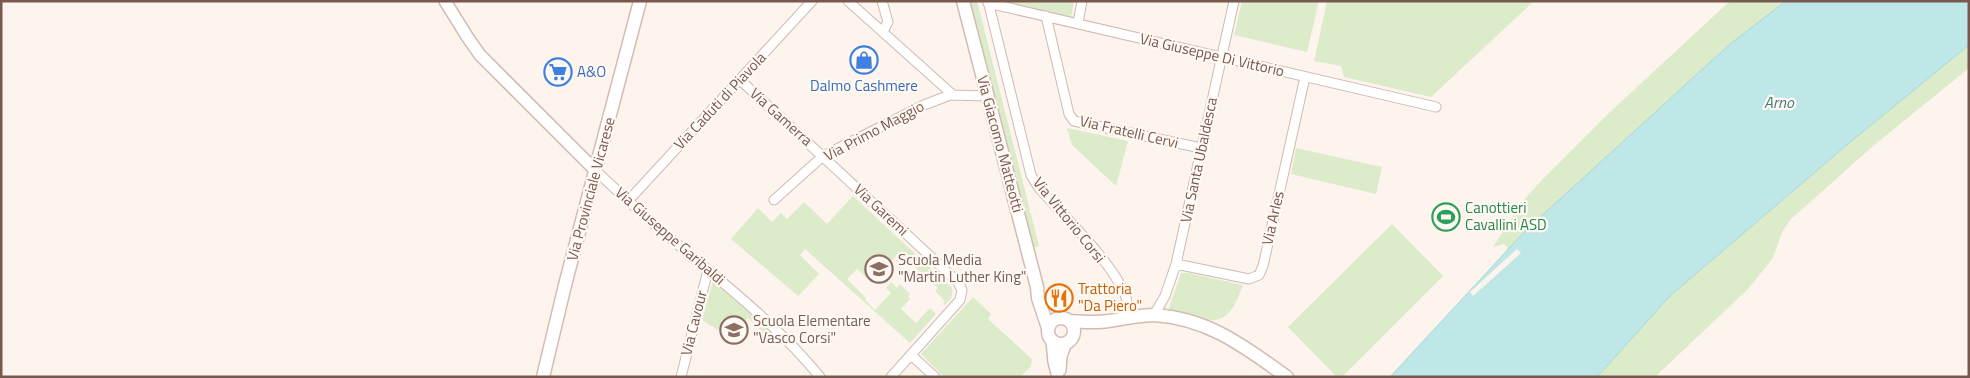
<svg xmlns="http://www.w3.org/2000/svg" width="1970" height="378" font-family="'Titillium Web',sans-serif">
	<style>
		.green { fill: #dcebca }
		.water { fill: #c0e7e7; stroke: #a7d8d8 }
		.pier { fill: #fcf4ed }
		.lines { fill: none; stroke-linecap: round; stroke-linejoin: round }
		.minor-casing { stroke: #d0bab1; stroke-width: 11 }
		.tertiary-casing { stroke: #d0bab1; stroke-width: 14 }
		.secondary-casing { stroke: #d5bcb1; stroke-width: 15 }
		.minor { stroke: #fff; stroke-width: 9 }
		.tertiary { stroke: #fff; stroke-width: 11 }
		.secondary { stroke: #fff; stroke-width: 12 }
		.labels { text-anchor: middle; stroke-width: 4.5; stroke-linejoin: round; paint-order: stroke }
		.street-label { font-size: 15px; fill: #79584e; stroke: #fff9f3 }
		.shop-label { font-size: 15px; fill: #366cbe; stroke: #fff9f3; text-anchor: start }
		.leisure-label { font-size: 15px; fill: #27864d; stroke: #fff9f3; text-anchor: start }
		.education-label { font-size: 15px; fill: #785e54; stroke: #fff9f3; text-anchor: start }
		.food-label { font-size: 15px; fill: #c56008; stroke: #fff9f3; text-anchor: start }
		.water-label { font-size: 16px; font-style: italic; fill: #427b7c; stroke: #fff9f3 }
	</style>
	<rect width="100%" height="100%" fill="#fcf4ed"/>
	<path class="green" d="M969,1H977L1039,246L1032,248Z
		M1003,1H1074L1071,17Z
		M1242,1H1319L1307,52L1234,35Z
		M1327,1H1534L1431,97L1344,77L1341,66L1314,61Z
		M1730,1H1786L1730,44L1525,231L1507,252V247L1504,244L1493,247L1522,202L1541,181L1609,113Z
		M1969,45V68L1873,146L1790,220L1782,232L1773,258L1747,290L1655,377H1597L1670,296L1848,144Z
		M1067,128L1128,141L1116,186L1072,145Z
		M1296,148L1382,167L1376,194L1291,174Z
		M853,196L952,288V297L945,305L943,303L945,301L935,291L938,288L899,253L889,264L893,267L885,277L887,279L884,284L876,277L872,282L857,269L847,279L866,298L865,300L875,310L891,293L886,288L891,282L897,288L900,284L910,294L908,297L910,299L901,309L916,323L930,308L936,314L910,343L805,249L800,255L819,274L798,296L731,239L758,208L772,222L781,213L787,219L804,202L827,224Z
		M1392,224L1443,276L1342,377H1337L1288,327Z
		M1181,273H1188L1243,285C1240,293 1236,303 1231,310C1219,329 1184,318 1167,314Z
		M713,281L755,315L774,335L770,339L748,318L727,339L720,331L702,320Z
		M973,297L991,314L988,319L1032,359L1031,366L1020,377H944L921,354Z"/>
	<path class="water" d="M1786,1H1969V45L1848,144L1670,296L1597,377H1390L1525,231L1730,44Z"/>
	<path class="pier" d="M1517,249L1521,253L1473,296L1470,292Z"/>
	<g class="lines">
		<g class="minor-casing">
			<path id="minor" d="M848,1L953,95
				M882,1L888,22L883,31
				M988,1L1031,175L1039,188C1066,219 1108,257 1125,294C1128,302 1128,310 1128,318
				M988,3L1436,107
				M1046,16L1069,114L1074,121L1201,148
				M1078,23L1082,1
				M739,79L958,282L962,290L960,300L891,377
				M596,171C632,205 669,238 707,269C747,303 787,336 820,377
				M774,200L823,156L924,105L950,95L987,96
				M628,201L812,1
				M1176,264L1249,279L1259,275L1263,266L1305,77
				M1154,315L1165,296L1176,264L1234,1
				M911,355L935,377
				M681,377L708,270"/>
		</g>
		<g class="tertiary-casing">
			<path id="tertiary" d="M445,1L468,38L480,55L596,171
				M1052,341L1054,362L1058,377
				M1060,370L1061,356L1066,343"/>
		</g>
		<g class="secondary-casing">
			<path id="secondary" d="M963,1L1037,287L1038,298L1048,328
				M1048 331a13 13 0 1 1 26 0a13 13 0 1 1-26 0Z
				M1070,321C1083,322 1096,323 1108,321C1123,319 1139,315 1154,315C1208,318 1245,347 1287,377
				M543,377L565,285L640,1"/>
		</g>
		<use href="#minor" class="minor"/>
		<use href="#tertiary" class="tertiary"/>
		<use href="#secondary" class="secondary"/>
	</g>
	<defs>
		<g id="shop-ring" transform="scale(1.4375)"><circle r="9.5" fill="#fff9f3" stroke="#3f7fe0" stroke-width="1.5"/><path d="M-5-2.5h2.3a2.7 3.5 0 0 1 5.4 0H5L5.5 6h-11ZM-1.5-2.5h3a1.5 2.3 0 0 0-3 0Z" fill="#3f7fe0"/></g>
		<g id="supermarket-ring" transform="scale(1.4375)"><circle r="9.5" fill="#fff9f3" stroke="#3f7fe0" stroke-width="1.5"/><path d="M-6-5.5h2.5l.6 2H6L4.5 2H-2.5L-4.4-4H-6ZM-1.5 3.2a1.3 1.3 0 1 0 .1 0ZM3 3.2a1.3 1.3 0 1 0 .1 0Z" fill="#3f7fe0"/></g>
		<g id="stadium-ring" transform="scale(1.4375)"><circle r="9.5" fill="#fff9f3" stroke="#2e9e5b" stroke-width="1.5"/><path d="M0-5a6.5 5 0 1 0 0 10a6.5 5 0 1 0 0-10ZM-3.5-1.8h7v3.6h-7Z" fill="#2e9e5b"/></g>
		<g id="school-ring" transform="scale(1.4375)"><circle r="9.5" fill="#fff9f3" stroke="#8d6e63" stroke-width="1.5"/><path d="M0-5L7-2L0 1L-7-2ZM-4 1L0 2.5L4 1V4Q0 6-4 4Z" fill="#8d6e63"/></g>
		<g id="restaurant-ring" transform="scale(1.4375)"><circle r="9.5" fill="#fff9f3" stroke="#e8710a" stroke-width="1.5"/><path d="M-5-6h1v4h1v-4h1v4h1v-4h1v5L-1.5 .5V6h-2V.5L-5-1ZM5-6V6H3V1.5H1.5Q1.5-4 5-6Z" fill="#e8710a"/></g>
	</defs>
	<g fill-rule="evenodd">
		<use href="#shop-ring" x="864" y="60"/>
		<use href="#supermarket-ring" x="558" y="72"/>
		<use href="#stadium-ring" x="1446" y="217"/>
		<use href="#school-ring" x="879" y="269"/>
		<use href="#restaurant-ring" x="1059" y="298"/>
		<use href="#school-ring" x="734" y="330"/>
	</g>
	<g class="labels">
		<g class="street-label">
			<text transform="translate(1212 55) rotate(13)" y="5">Via Giuseppe Di Vittorio</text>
			<text transform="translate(720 101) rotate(-47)" y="5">Via Caduti di Piavola</text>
			<text transform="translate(781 117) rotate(42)" y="5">Via Gamerra</text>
			<text transform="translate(874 131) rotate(-28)" y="5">Via Primo Maggio</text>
			<text transform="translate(1129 132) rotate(13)" y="5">Via Fratelli Cervi</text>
			<text transform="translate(1000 144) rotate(75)" y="5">Via Giacomo Matteotti</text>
			<text transform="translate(1199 160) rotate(-78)" y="5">Via Santa Ubaldesca</text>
			<text transform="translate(591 189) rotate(-75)" y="5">Via Provinciale Vicarese</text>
			<text transform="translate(881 210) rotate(43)" y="5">Via Garemi</text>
			<text transform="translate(1273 218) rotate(-77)" y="5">Via Arles</text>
			<text transform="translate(1069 220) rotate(51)" y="5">Via Vittorio Corsi</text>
			<text transform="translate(670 236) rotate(41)" y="5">Via Giuseppe Garibaldi</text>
			<text transform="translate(694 323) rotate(-76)" y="5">Via Cavour</text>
		</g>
		<g class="shop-label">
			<text x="577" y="77">A&amp;O</text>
			<text x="864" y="91" text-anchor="middle">Dalmo Cashmere</text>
		</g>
		<g class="leisure-label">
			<text x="1465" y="213">Canottieri<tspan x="1465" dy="17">Cavallini ASD</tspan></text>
		</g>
		<g class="education-label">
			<text x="898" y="265">Scuola Media<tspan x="898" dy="17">"Martin Luther King"</tspan></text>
			<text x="753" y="326">Scuola Elementare<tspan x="753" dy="17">"Vasco Corsi"</tspan></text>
		</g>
		<g class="food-label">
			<text x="1078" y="294">Trattoria<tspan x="1078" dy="17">"Da Piero"</tspan></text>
		</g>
		<g class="water-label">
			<text x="1779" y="108">Arno</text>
		</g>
	</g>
	<rect width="1970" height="378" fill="none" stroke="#79584e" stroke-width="5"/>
</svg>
